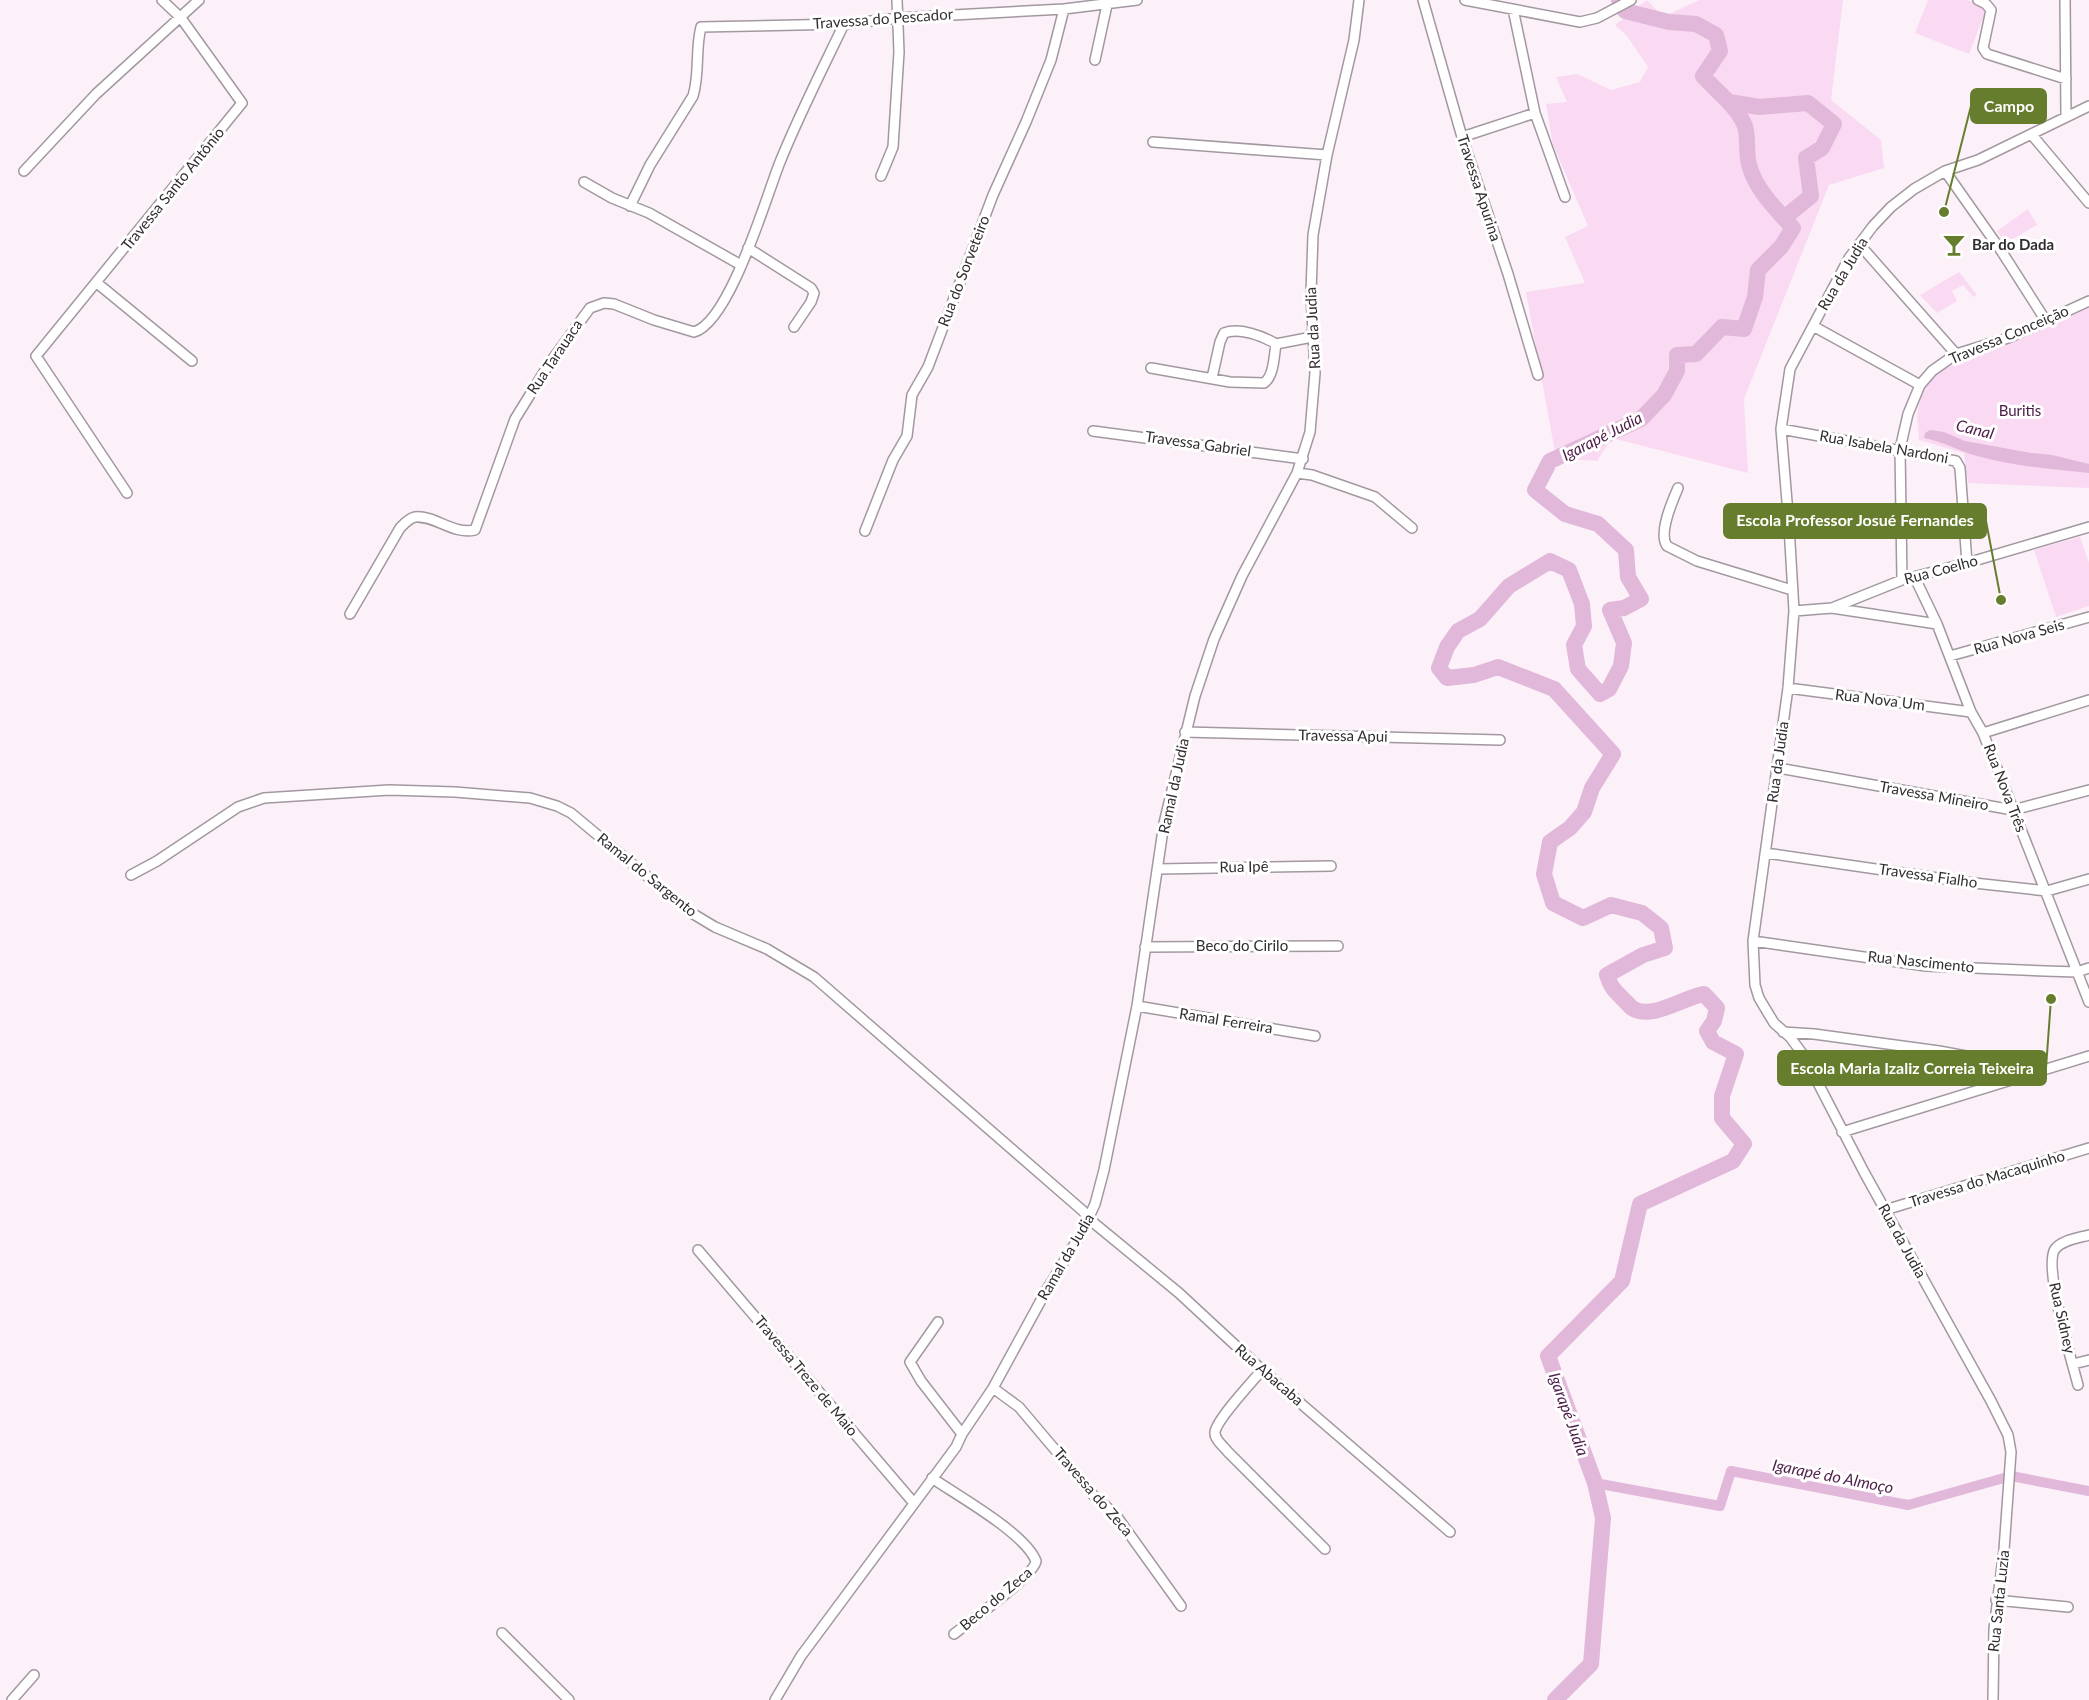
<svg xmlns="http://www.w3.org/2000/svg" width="2089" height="1700" font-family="Lato,sans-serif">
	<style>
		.green { fill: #fad9f3 }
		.water { fill: #e1b8d9 }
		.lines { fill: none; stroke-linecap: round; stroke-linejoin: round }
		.canal { stroke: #e1b8d9; stroke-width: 10 }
		.river { stroke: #e1b8d9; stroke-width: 16 }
		.minor-casing { stroke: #a298a0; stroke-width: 12 }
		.minor { stroke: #fff; stroke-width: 9 }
		.labels { text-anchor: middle; stroke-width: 6; stroke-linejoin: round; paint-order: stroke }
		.street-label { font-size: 15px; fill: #312d30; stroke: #fff }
		.poi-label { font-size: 15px; font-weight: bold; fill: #312d30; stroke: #fff; text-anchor: start }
		.park-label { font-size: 15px; fill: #491843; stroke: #fff }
		.water-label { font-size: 16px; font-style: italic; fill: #4e1e48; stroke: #fff }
		.leader { fill: none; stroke: #677d2e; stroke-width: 2 }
		.callout-dot { fill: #677d2e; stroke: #fff; stroke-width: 2 }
		.callout { fill: #677d2e; stroke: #677d2e; stroke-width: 2 }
		.callout-label { font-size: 16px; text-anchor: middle; font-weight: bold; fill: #fff }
	</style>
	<rect width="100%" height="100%" fill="#fcf1f9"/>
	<path class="green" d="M1647,0L1663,17L1699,0H1843L1831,100L1881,140L1884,168L1829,185L1744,399L1748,473L1612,438L1597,461L1556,458L1526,292L1585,283L1565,237L1588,226L1553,145L1546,104L1567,102L1556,77L1577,74L1611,90L1640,82L1648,67L1627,36L1615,25Z
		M1928,0H1967L1987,8L1969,54L1915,33Z
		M2028,209L2037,225L2005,243L1997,231Z
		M1959,272L1977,295L1973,297L1963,285L1952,291L1957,301L1937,313L1920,295Z
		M2089,303V488L1968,483L1964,453L1919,440L1917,416L1922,389L1941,370Z
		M2080,537L2089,563V606L2056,617L2034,550Z"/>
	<path class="water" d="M1930,430L1944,432L1965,441L2031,453L2052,455L2089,464V473C2052,469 2013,466 1977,456C1959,451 1942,441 1924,438L1925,433Z"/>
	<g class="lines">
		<path class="canal" d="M1595,1483L1720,1506L1731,1471L1908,1505L2011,1476L2089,1491"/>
		<path class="river" d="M1729,102L1759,107L1808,103L1834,124L1822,148L1806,158L1811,196L1784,218
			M1555,1700L1591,1664L1603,1518L1595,1483L1548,1356L1622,1281L1640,1204L1733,1161L1744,1144L1722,1118V1096L1736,1054L1713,1042L1707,1031L1714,1021L1717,1008L1704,994C1684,997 1651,1021 1632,1008C1629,1005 1625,1001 1622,998C1614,990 1610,986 1607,975L1643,955L1665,948L1661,928L1642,913L1611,905L1583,918L1553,903L1544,874L1550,842L1570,828L1584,812L1592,788L1613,754L1554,689L1498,667L1474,675L1447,678L1439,668L1447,647L1458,631L1480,619L1509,586L1550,561L1569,570L1582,604L1584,626L1574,645L1578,669L1600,694L1609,689L1621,666L1624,643L1610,610L1624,608L1641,599L1628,577L1626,550L1598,524L1565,514L1535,490L1550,461L1641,419L1664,395L1677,371V355L1696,354L1722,327L1744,329L1755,297L1758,270L1781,247L1793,228C1777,210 1757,191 1750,168C1745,155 1749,139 1745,126C1737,106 1717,92 1703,76L1720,51L1716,35L1696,24L1669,22L1625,11L1619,0"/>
		<g class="minor-casing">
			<path id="minor" d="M1423,0L1462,137L1508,274L1538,375
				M1465,0L1580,22L1597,18L1631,0
				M1978,0L1986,4L1991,10L1983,48L1987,54L2066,79
				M2065,0L2066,116
				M1513,9L1535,113L1565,197
				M1095,60L1107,5
				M2032,135L2089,203
				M1462,137L1535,113
				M1153,142L1327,155
				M24,171L96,94L199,0
				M1945,171L2002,252L2046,321
				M881,176L893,147L899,52L897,0
				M584,182L612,198L649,213L741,265
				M630,206L650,165L693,96C700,73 695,50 701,27L844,24L898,18L1064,9L1137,0
				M1859,244L1956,354
				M748,248L811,288L814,293L811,302L794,327
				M97,283L192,361
				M1813,326L1920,385
				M1276,344L1307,338L1314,330
				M1151,368L1230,382L1264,383C1274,376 1274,356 1276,344
				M1212,378L1220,342L1224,333C1239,327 1263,336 1276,344
				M1781,429L1956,461L1960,468L1967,563
				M1093,431L1303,459
				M1297,473L1312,475L1375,497L1412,528
				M1678,488C1672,502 1658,533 1667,546L1697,561L1792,590
				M127,493L36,356L242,103L181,18L162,0
				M865,531L893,460L907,436L912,395L928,367L993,195L1026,122L1051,60L1064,9
				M1915,578L1937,624L1971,712L1983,733L2089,1002
				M1902,580L1900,449L1908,414L1920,385L1932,371L1956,354L2008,338L2089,301
				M1832,608L1937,624
				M1794,611L1832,608L1902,580L1967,563L2089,527
				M350,614L400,528C404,524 409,518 415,517C435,515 453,535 475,530L515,419L549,364L590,308L604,303L614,304L654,320L694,332C730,322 766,197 780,162C799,115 822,70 844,24
				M1950,656L2089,617
				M1788,688L1971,712
				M1185,732L1500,740
				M1983,733L2089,700
				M1778,768L2013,810L2089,790
				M1766,853L1965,882L2047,891L2089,879
				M1158,869L1331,866
				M131,875L157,861L238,807L264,798L389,790L455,792L530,798L557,806L571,813L690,912L715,927L767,949L814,977L1083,1211L1089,1219L1179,1293L1262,1370L1450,1532
				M1753,941L1926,966L2045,971L2077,972L2089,968
				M1145,947L1338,946
				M1137,1006L1315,1036
				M1783,1032L1814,1034L1939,1051L2042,1070
				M1842,1132L2089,1056
				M1885,1210L2089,1148
				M698,1250L913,1502
				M938,1322L910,1362L921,1381L962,1434
				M2073,1364L2089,1360
				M1262,1370C1252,1382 1217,1419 1215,1432C1214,1439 1224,1447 1228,1452L1325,1549
				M2078,1385C2072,1362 2043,1266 2055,1249C2062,1240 2078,1238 2089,1235
				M993,1388L1019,1407L1095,1497L1115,1514L1181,1606
				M932,1478C958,1496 1025,1533 1036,1561C1035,1575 969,1622 954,1634
				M1996,1600L2068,1607
				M502,1633L569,1700
				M12,1700L34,1675
				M775,1700L801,1656L956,1447L962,1434L993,1388L1046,1291L1082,1232L1095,1204L1104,1170L1137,1006L1164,823L1195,696L1214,639L1242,576L1297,473L1310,432L1315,373L1311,293L1313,235L1327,155L1354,40L1359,0
				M1993,1700L1994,1629L2004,1550L2011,1452L2008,1435L1991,1401L1864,1172L1804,1056L1790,1037L1774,1023L1759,998L1755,985L1753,941L1788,688L1794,611L1789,526L1781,429L1790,369L1849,258L1873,226L1891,207L1914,189L1945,171L1978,160L2089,106"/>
		</g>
		<use href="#minor" class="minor"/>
	</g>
	<defs>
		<g id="bar-bare" transform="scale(1.8)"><path d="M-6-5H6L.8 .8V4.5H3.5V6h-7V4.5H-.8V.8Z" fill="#677d2e" stroke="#fff" stroke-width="2.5" paint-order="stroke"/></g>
	</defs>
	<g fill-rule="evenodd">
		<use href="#bar-bare" x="1954" y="245"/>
	</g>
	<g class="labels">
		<g class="street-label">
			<text transform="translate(883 19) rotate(-4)" y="5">Travessa do Pescador</text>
			<text transform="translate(1479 188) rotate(72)" y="5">Travessa Apurina</text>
			<text transform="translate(173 189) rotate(-51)" y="5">Travessa Santo Antônio</text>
			<text transform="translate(964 271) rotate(-69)" y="5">Rua do Sorveteiro</text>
			<text transform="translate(1843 274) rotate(-59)" y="5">Rua da Judia</text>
			<text transform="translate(1313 328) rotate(-93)" y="5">Rua da Judia</text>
			<text transform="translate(2009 335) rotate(-23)" y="5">Travessa Conceição</text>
			<text transform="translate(555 357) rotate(-56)" y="5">Rua Tarauaca</text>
			<text transform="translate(1198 444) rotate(8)" y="5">Travessa Gabriel</text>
			<text transform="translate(1884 447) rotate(10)" y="5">Rua Isabela Nardoni</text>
			<text transform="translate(1941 570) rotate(-15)" y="5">Rua Coelho</text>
			<text transform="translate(2019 637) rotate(-16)" y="5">Rua Nova Seis</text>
			<text transform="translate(1880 700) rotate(7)" y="5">Rua Nova Um</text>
			<text transform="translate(1343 736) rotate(1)" y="5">Travessa Apui</text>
			<text transform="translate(1778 762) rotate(-82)" y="5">Rua da Judia</text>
			<text transform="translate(1174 786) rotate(-78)" y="5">Ramal da Judia</text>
			<text transform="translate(2005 788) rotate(69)" y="5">Rua Nova Três</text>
			<text transform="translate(1934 796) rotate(10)" y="5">Travessa Mineiro</text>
			<text transform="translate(1244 867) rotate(-1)" y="5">Rua Ipê</text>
			<text transform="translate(647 875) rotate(39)" y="5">Ramal do Sargento</text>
			<text transform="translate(1928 876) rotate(8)" y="5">Travessa Fialho</text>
			<text x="1242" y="951">Beco do Cirilo</text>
			<text transform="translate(1921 962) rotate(6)" y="5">Rua Nascimento</text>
			<text transform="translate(1226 1021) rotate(9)" y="5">Ramal Ferreira</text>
			<text transform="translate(1987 1179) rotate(-17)" y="5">Travessa do Macaquinho</text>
			<text transform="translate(1902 1241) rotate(61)" y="5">Rua da Judia</text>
			<text transform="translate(1066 1257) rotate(-60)" y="5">Ramal da Judia</text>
			<text transform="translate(2062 1318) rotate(77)" y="5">Rua Sidney</text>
			<text transform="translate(1269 1375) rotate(41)" y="5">Rua Abacaba</text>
			<text transform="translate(806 1376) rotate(50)" y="5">Travessa Treze de Maio</text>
			<text transform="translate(1093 1492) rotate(49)" y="5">Travessa do Zeca</text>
			<text transform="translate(996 1599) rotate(-40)" y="5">Beco do Zeca</text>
			<text transform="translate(1999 1601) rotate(-84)" y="5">Rua Santa Luzia</text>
		</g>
		<g class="poi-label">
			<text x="1972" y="250">Bar do Dada</text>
		</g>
		<g class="park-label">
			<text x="2020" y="416">Buritis</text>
		</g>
		<g class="water-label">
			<text transform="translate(1975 429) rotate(14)" y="6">Canal</text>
			<text transform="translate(1602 436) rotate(-27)" y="6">Igarapé Judia</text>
			<text transform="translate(1569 1414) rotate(70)" y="6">Igarapé Judia</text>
			<text transform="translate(1833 1476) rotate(11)" y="6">Igarapé do Almoço</text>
		</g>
	</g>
	<path class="leader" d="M1944 212L1971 106M2001 600L1986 521M2051 999L2046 1068"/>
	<g class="callout-dot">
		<circle cx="1944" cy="212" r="6"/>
		<circle cx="2001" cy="600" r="6"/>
		<circle cx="2051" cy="999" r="6"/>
	</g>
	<g class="callout">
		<rect x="1971" y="89" width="75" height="34" rx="6"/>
		<rect x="1724" y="504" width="262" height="34" rx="6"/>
		<rect x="1778" y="1051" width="268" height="34" rx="6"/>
	</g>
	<g class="callout-label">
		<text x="2009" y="112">Campo</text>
		<text x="1855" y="526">Escola Professor Josué Fernandes</text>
		<text x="1912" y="1074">Escola Maria Izaliz Correia Teixeira</text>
	</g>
</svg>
